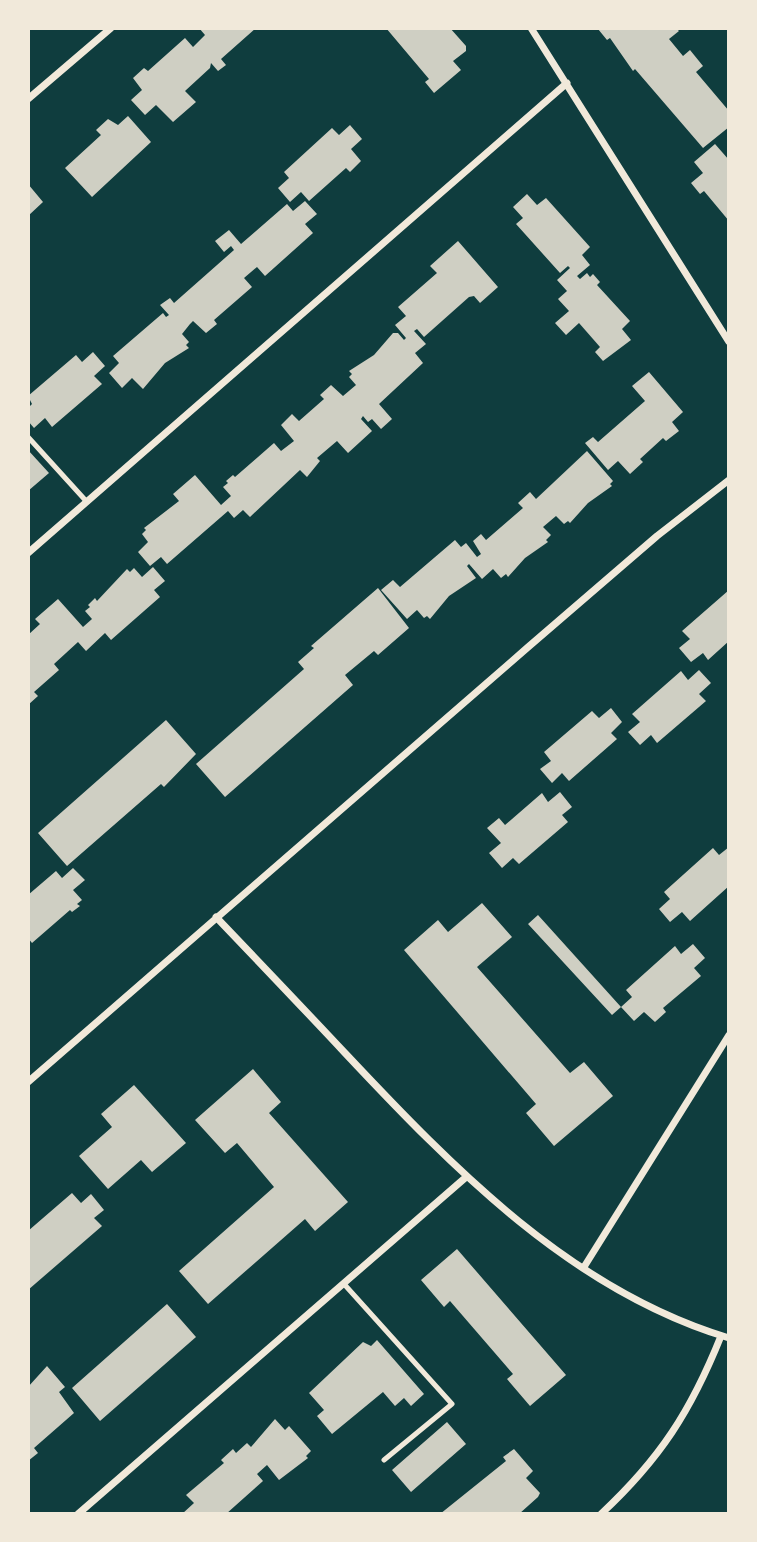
<svg xmlns="http://www.w3.org/2000/svg" width="757" height="1542" font-family="'PT Sans',sans-serif">
	<style>
		.building { fill: #cfcfc3 }
		.lines { fill: none; stroke-linecap: round; stroke-linejoin: round }
		.service { stroke: #f1e9da; stroke-width: 5 }
		.minor { stroke: #f1e9da; stroke-width: 7 }
	</style>
	<rect width="100%" height="100%" fill="#0f3d3e"/>
	<path class="building" d="M199,28H256L221,59L226,65L218,71L211,63L210,68L185,91L196,102L173,122L156,105L145,115L131,100L142,90L133,78L144,68L148,71L185,38L193,47L205,35Z
		M386,28H450L466,46V51L453,61L461,70L434,93L425,82L429,79Z
		M676,28L679,31L669,39L683,56L690,50L703,66L696,72L729,111V127L703,148L635,69L633,71L610,38L607,40L598,29Z
		M128,116L151,142L92,197L65,168L101,135L96,130L108,119L118,125Z
		M350,125L362,139L351,149L361,161L350,172L346,168L309,201L301,192L290,202L278,188L289,178L284,172L332,128L339,135Z
		M715,144L729,160V221L704,191L700,194L691,183L703,173L694,162Z
		M28,184L43,202L28,216Z
		M527,194L537,205L546,198L590,247L582,255L590,265L577,276L580,279L587,273L590,277L593,274L600,282L597,285L630,321L622,329L631,340L603,361L595,352L600,347L579,323L566,335L555,323L569,311L558,299L567,291L557,280L570,268L568,266L560,273L516,224L523,218L513,207Z
		M305,201L317,214L305,224L313,233L265,276L257,267L244,278L252,287L214,320L217,324L206,333L193,321L190,324L182,334L189,342L186,345L189,348L165,363L143,389L132,378L122,388L109,373L119,363L113,356L163,313L166,317L169,315L160,305L170,298L174,303L234,250L231,246L224,252L215,241L229,230L241,244L287,204L293,211Z
		M458,241L498,287L480,303L474,296L469,297L424,337L417,329L414,331L426,344L415,353L423,363L379,404L392,419L381,429L372,419L368,422L363,416L361,419L372,431L348,453L337,441L317,458L320,461L307,477L300,470L250,517L243,510L234,518L228,511L167,564L161,557L150,566L138,552L148,542L142,534L146,530L144,528L179,501L173,494L195,475L221,505L231,496L223,487L228,483L226,481L233,475L235,477L274,443L281,451L294,441L281,425L292,414L299,421L324,399L320,395L331,385L343,396L356,385L349,377L352,374L349,371L374,355L393,333H398L404,340L406,338L395,325L406,316L398,307L437,273L430,266Z
		M93,352L105,366L94,376L102,384L52,427L45,418L34,428L28,421V408L32,404L28,396L76,355L82,362Z
		M649,372L683,412L672,422L679,431L666,441L663,438L640,459L643,462L630,474L618,461L608,470L585,443L593,437L598,442L645,401L632,386Z
		M28,450L49,473L28,491Z
		M587,451L613,481L610,484L612,486L588,503L570,523L568,521L564,524L556,516L543,527L551,535L546,540L548,542L525,558L508,577L506,574L501,578L493,569L482,579L469,564L467,566L476,578L449,596L430,619L427,616L424,618L417,610L407,619L381,590L393,580L400,587L455,540L461,547L466,543L477,557L481,554L473,541L481,534L486,540L523,508L518,503L530,492L536,499Z
		M153,567L165,581L154,590L160,597L111,640L105,633L86,651L78,642L54,664L59,670L34,692L38,696L28,705V635L40,624L35,619L58,599L83,627L92,619L85,611L90,607L88,605L95,598L97,601L127,569L130,572L134,568L142,577Z
		M378,588L409,628L378,655L374,651L345,675L353,685L225,797L196,764L304,669L298,662L314,648L311,646Z
		M729,590V641L708,660L703,653L691,662L679,648L690,639L682,631Z
		M699,670L711,683L699,694L706,701L657,743L651,735L640,745L628,732L640,722L632,714L681,671L688,680Z
		M611,708L622,722L611,733L617,739L569,781L562,773L552,783L540,769L551,761L544,752L592,711L599,718Z
		M166,720L196,754L164,787L161,784L67,866L38,833Z
		M560,792L572,807L562,815L568,822L519,864L513,858L502,868L489,853L501,843L487,828L499,818L505,825L542,793L548,802Z
		M729,847V886L690,921L682,912L670,922L659,909L670,899L664,892L713,848L719,855Z
		M73,868L85,880L73,890L82,900L77,904L80,906L72,912L70,910L32,943L28,938V895L56,871L62,878Z
		M482,903L512,937L477,967L570,1073L584,1062L613,1096L554,1146L526,1113L536,1104L404,950L438,920L448,932Z
		M538,915L621,1007L632,997L626,990L675,946L681,954L693,944L705,958L694,968L701,976L663,1008L666,1012L655,1022L644,1012L634,1021L621,1007L612,1015L528,924Z
		M253,1069L281,1102L269,1113L348,1202L315,1231L305,1219L208,1304L179,1271L274,1187L237,1143L225,1153L195,1120Z
		M134,1085L186,1143L152,1172L141,1160L108,1189L79,1156L112,1127L101,1114Z
		M72,1193L81,1203L91,1194L104,1210L94,1218L102,1226L28,1290V1231Z
		M457,1249L566,1375L530,1406L507,1379L513,1374L450,1301L444,1307L421,1280Z
		M167,1304L196,1337L100,1421L72,1388Z
		M377,1340L424,1394L411,1406L404,1398L395,1406L383,1392L332,1434L317,1416L324,1410L309,1393L363,1342L371,1346Z
		M47,1366L65,1387L59,1392L74,1413L34,1448L38,1453L28,1461V1387Z
		M275,1419L285,1430L289,1426L311,1451L306,1456L308,1458L279,1480L267,1465L257,1474L263,1481L226,1514H182L194,1503L186,1495L224,1463L221,1460L233,1449L236,1453L247,1443L251,1447Z
		M447,1422L466,1444L411,1492L392,1470Z
		M514,1449L533,1471L526,1478L540,1493L538,1497L519,1514H440L506,1461L503,1457Z"/>
	<g class="lines">
		<path class="service" d="M28,437L87,502
			M344,1284L452,1404L384,1460"/>
		<path class="minor" d="M531,28L729,342
			M28,99L111,28
			M28,553L567,83
			M216,917C259,962 302,1007 345,1053C454,1169 572,1291 729,1338
			M28,1082L527,648L657,536L729,480
			M584,1267L729,1035
			M78,1514L465,1178
			M601,1514C660,1459 691,1411 721,1336"/>
	</g>
	<rect width="757" height="1542" fill="none" stroke="#f1e9da" stroke-width="60"/>
</svg>
